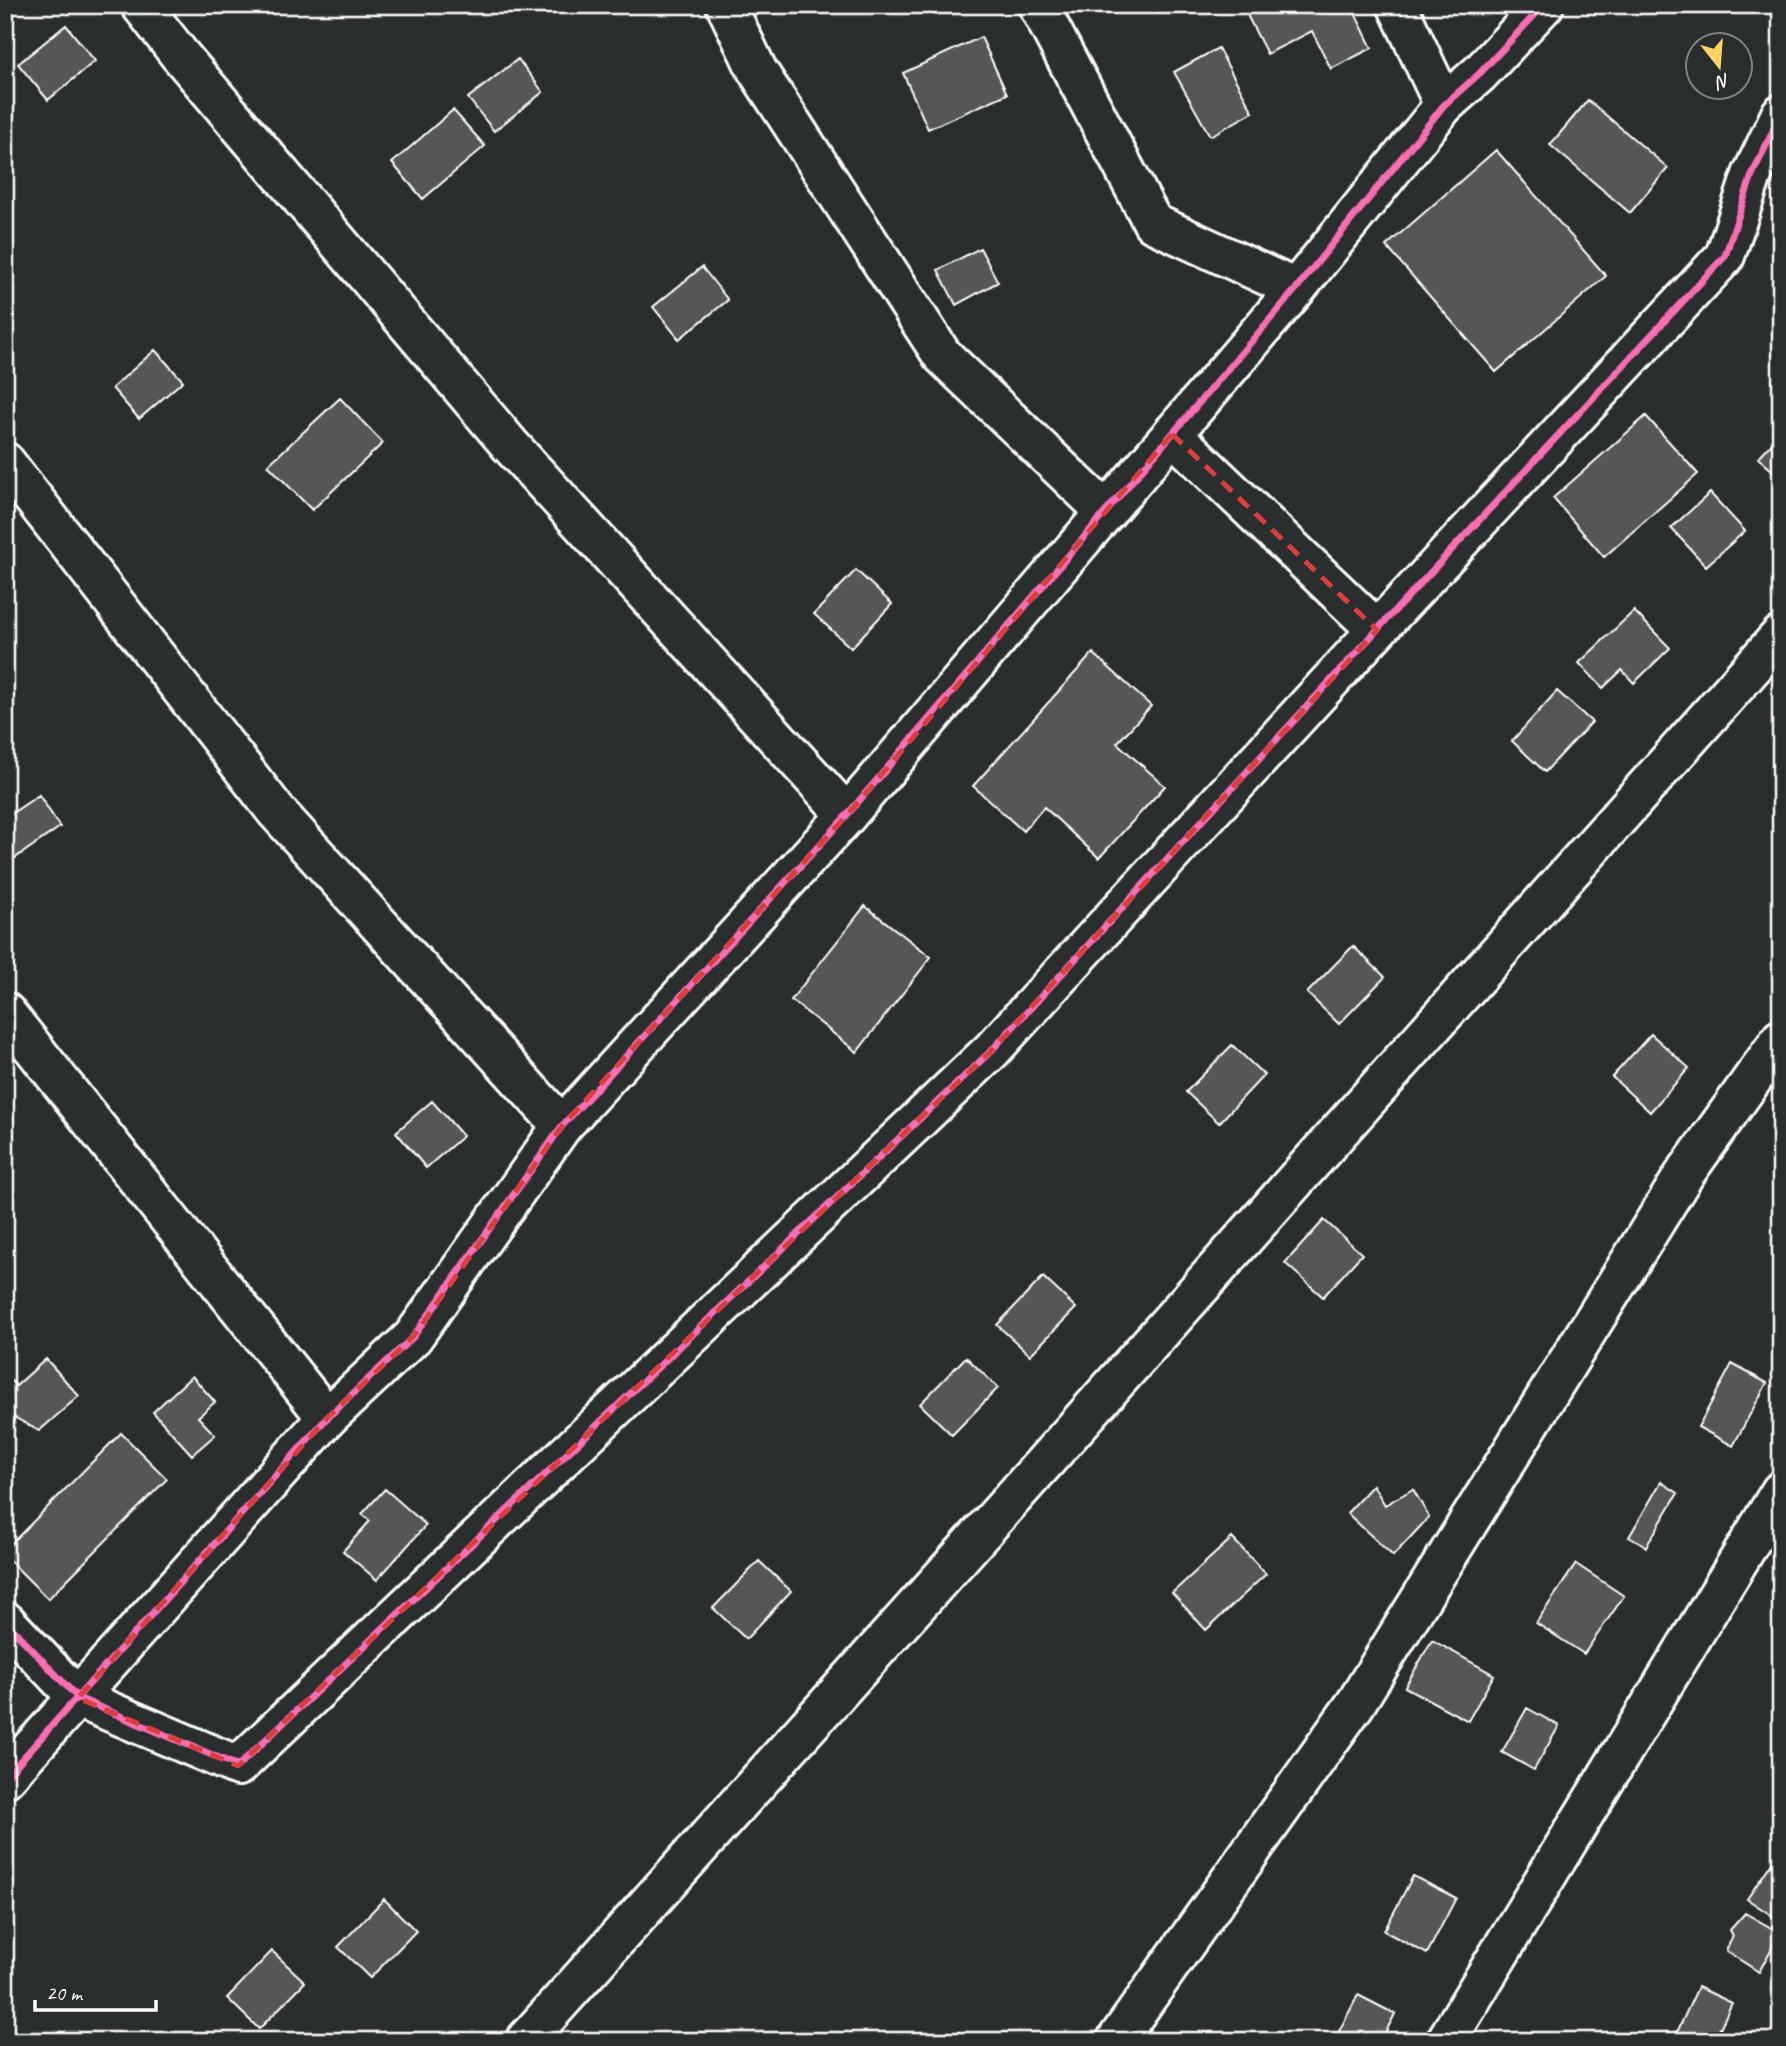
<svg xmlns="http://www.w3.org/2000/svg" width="1786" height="2046" font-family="Caveat,sans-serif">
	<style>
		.building { fill: #555758; stroke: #fff; stroke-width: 2 }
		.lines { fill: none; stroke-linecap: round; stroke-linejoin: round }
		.minor-casing { stroke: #fff; stroke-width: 44 }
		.tertiary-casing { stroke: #fff; stroke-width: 44 }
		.minor { stroke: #2a2d2e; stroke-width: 38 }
		.tertiary { stroke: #2a2d2e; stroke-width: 38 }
		.cycleway-casing { stroke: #2a2d2e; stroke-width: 11 }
		.cycleway { stroke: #f96db3; stroke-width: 7 }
		.marked { fill: none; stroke: #da3e3e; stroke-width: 5; stroke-dasharray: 14 9; stroke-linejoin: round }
	</style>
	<rect width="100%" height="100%" fill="#2a2d2e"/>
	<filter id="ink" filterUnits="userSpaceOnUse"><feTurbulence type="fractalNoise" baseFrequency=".0143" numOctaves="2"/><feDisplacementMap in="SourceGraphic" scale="14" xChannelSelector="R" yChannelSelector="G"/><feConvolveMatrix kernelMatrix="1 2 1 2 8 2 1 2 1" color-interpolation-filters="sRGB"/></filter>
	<g filter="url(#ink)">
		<path class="building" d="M1266,5H1351L1372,48L1331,69L1312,31L1267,54L1247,15Z
			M66,25L95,61L48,100L18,64Z
			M981,37L1007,94L928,129L903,73Z
			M1218,48L1253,112L1210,136L1174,72Z
			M518,59L543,92L494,131L468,98Z
			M1588,100L1668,168L1630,213L1550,145Z
			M453,110L485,146L423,199L392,163Z
			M1496,150L1606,276L1496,372L1386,246Z
			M980,248L998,282L956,305L938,270Z
			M702,267L728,300L679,339L653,307Z
			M155,350L183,381L139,419L112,388Z
			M340,398L383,443L312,510L268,465Z
			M1646,416L1698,474L1604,557L1553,498Z
			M1781,433V478L1758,458Z
			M1710,493L1745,531L1706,566L1671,528Z
			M856,570L892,604L851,648L814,614Z
			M1634,611L1670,648L1634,683L1622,670L1603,688L1579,663Z
			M1093,653L1151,706L1117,743L1165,786L1099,858L1044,807L1023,831L973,786Z
			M1557,691L1592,722L1545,772L1512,741Z
			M39,795L60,827L5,865V818Z
			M865,906L931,957L857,1052L791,1000Z
			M1353,946L1385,977L1339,1024L1307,993Z
			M1651,1034L1689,1068L1650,1112L1612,1077Z
			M1232,1045L1264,1075L1219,1123L1186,1092Z
			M432,1101L463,1136L426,1168L396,1132Z
			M1324,1220L1362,1254L1323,1297L1285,1263Z
			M1043,1277L1076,1308L1030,1355L997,1325Z
			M966,1357L998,1388L952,1435L920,1404Z
			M46,1359L79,1396L39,1431L14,1417L5,1425V1374L16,1386Z
			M1732,1364L1767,1383L1733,1446L1698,1427Z
			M192,1376L215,1402L198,1417L215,1435L192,1455L153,1412Z
			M121,1433L167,1479L48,1599L5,1556V1550Z
			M1661,1482L1678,1493L1646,1547L1629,1537Z
			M1373,1485L1385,1505L1413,1489L1429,1517L1393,1556L1347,1513Z
			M385,1489L426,1525L377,1580L343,1551L370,1521L362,1514Z
			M1232,1538L1266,1574L1206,1630L1172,1593Z
			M759,1561L791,1591L746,1639L713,1608Z
			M1576,1564L1624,1596L1584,1654L1536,1623Z
			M1432,1640L1494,1675L1468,1721L1405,1687Z
			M1527,1708L1559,1726L1534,1770L1502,1752Z
			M1775,1858L1781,1862V1907L1774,1917L1747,1899Z
			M1413,1876L1456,1898L1427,1954L1384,1931Z
			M384,1899L416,1931L370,1978L338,1947Z
			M1745,1913L1780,1933L1759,1972L1726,1951L1733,1936L1730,1930Z
			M272,1951L305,1982L259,2029L227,1998Z
			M1698,1987L1732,2003L1714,2041H1673Z
			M1358,1995L1395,2014L1381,2041H1343L1336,2037Z"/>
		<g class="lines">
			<g class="minor-casing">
				<path id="minor" d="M141,5L179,54L510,445L847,815
					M726,5L757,70L942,355L1106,512
					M1038,5L1153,223L1296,289
					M1397,5L1444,105
					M1172,434L1377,630
					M5,462L276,811L562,1126
					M5,1012L327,1418
					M5,1621L78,1698L238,1766L991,1051L1377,630L1725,256L1752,175L1781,114
					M525,2041L961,1556L1781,635
					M1116,2041L1356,1703L1684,1175L1781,1039
					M1446,2041L1781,1491"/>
			</g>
			<g class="tertiary-casing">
				<path id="tertiary" d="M5,1778L327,1418L413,1337L562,1126L847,815L1296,289L1444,105L1480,73L1544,5"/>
			</g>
			<use href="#minor" class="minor"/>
			<use href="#tertiary" class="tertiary"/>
			<g class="cycleway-casing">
				<path id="cycleway" d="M5,1621L78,1698L238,1766L991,1051L1377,630L1725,256L1752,175L1781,114
					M5,1778L327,1418L413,1337L562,1126L847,815L1296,289L1444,105L1480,73L1544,5"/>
			</g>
			<use href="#cycleway" class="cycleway"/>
		</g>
	</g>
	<path class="marked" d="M1172,434L1377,630L991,1051L238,1766L78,1698L327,1418L413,1337L562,1126L847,815Z"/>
	<rect width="1786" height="2046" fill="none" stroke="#2a2d2e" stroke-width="28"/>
	<rect x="14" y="14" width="1758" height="2018" fill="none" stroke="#fff" stroke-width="2.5" filter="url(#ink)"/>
	<g transform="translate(1719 66) rotate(163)"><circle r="33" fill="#2a2d2e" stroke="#7f8182" stroke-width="2"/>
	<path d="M0-5L12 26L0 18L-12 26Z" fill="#ffd166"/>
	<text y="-10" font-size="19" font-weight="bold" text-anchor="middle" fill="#ffffff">N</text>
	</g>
	<path d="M35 2000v10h121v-10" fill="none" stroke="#ffffff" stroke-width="3.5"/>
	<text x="46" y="2000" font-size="21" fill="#ffffff" stroke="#2a2d2e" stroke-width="5" paint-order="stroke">20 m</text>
</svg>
